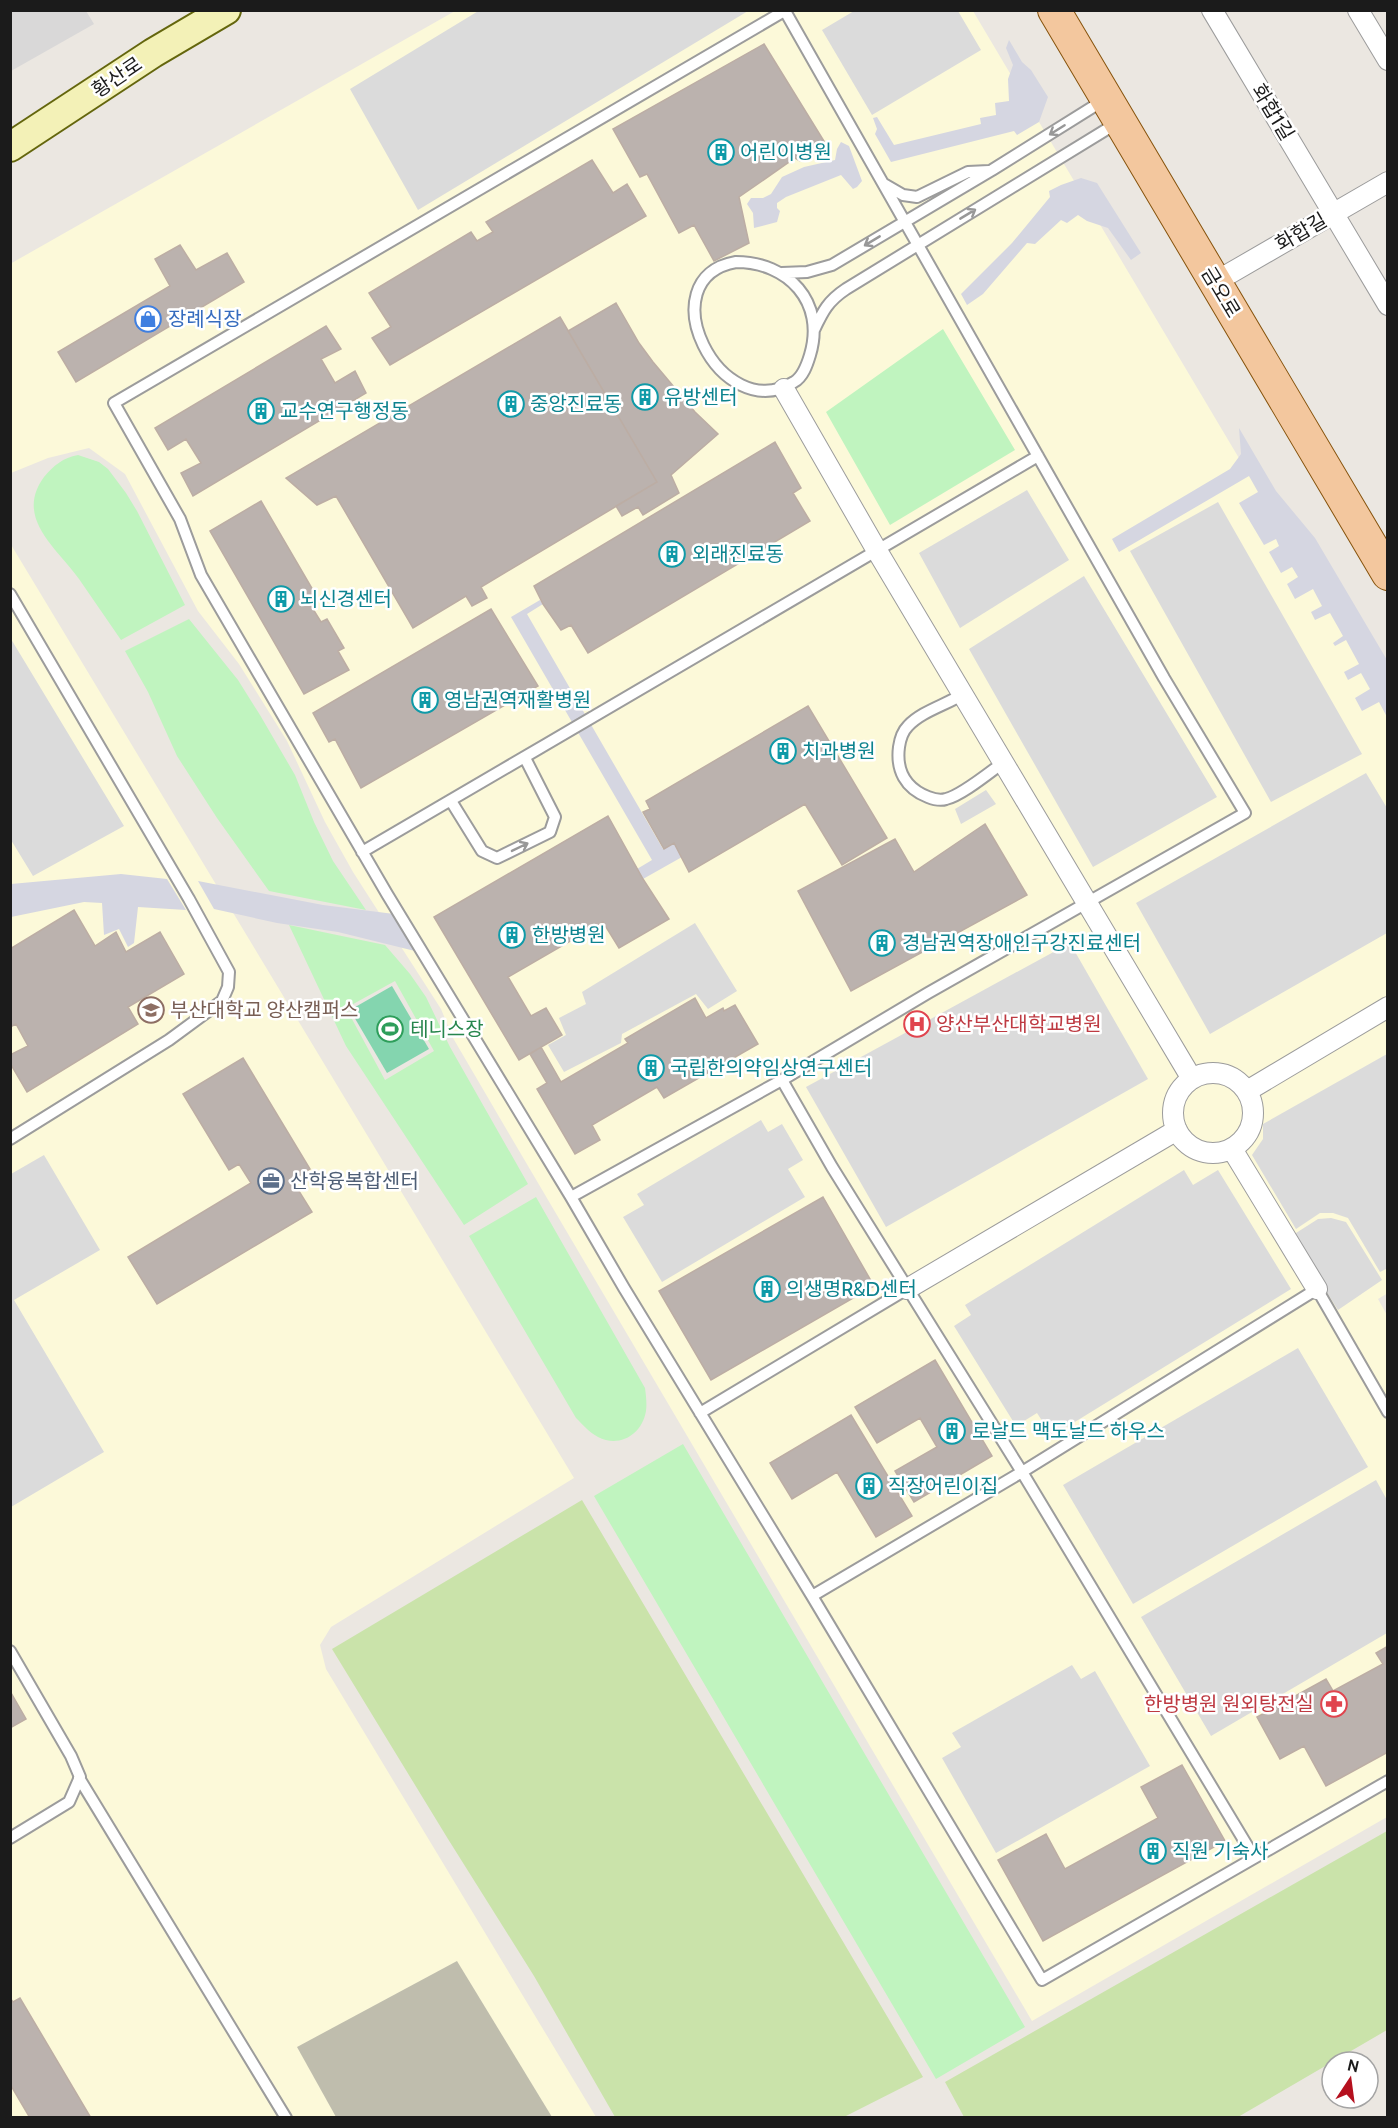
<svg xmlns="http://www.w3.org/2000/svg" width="1398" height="2128" font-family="Cabin,'Noto Sans KR',sans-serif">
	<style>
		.residential { fill: #d9d8d8 }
		.education { fill: #fcf9d9 }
		.construction { fill: #bfbdad }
		.grass { fill: #cae3aa }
		.park { fill: #c0f4bf; fill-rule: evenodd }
		.pitch { fill: #84d5af }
		.parking { fill: #dbdbdb }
		.plaza { fill: #d5d6e1 }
		.building { fill: #bbb2ae; stroke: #bcada4; stroke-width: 1.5 }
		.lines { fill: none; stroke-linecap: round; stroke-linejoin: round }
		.lane-casing { stroke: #9c9c9c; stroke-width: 14 }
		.street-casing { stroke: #9c9c9c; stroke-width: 22 }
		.secondary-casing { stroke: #64660d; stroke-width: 32 }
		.primary-casing { stroke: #86530c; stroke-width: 34 }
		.lane { stroke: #fff; stroke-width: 10 }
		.street { stroke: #fff; stroke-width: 20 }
		.secondary { stroke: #f3f1b7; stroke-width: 28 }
		.primary { stroke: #f3c79e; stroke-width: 32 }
		.oneway { stroke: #989898 }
		.labels { text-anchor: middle; stroke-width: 5; stroke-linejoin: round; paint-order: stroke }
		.street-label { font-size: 20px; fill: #1b1b1b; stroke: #fff }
		.culture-label { font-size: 20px; fill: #0d838f; stroke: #fff; text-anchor: start }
		.shop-label { font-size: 20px; fill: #366cbe; stroke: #fff; text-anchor: start }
		.education-label { font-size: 20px; fill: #785e54; stroke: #fff; text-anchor: start }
		.health-label { font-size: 20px; fill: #be3a42; stroke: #fff; text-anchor: start }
		.leisure-label { font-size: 20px; fill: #27864d; stroke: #fff; text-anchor: start }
		.service-label { font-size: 20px; fill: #4e5e75; stroke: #fff; text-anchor: start }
	</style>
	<rect width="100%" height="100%" fill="#ebe7e1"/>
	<path class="residential" d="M11,10L86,11L94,24L11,71Z"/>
	<path class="education" d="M455,11H973L1387,707L1388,1293L1378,1299L1388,1317L1387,1817L1032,2021L508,1132L453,1038L441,1009L353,872L325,822L287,741L239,664L198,611L125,474L89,448L48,458L11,473L10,264Z
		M10,543L574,1478L331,1627L320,1645L326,1669L596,2117H11Z"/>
	<path class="construction" d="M457,1961L552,2117H336L297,2047Z"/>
	<path class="grass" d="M582,1500L923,2077L844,2117H615L534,1976L448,1839L332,1649Z
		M1387,1831V2030L1238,2117H964L945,2082Z"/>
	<path class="park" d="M943,329L1015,450L890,525L826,412Z
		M78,455L99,462L108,469L126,493L137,511L185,605L121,640C107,620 93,599 79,579C57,548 14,518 44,477C54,465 63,458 78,455Z
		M189,619L238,680L260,715L295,775L314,822L333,861L366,910L269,891L217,818L177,756L148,692L125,651Z
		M289,925L385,945L410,974L426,997L450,1047L528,1184L464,1225L346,1046ZM395,981L434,1051L385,1080L346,1008Z
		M536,1197L645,1388C646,1395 647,1404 646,1411C642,1435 619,1448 598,1437C589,1432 583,1425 576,1418L469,1236Z
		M683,1444L1025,2027L936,2079L594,1496Z"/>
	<path class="pitch" d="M392,986L429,1049L387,1073L350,1010Z"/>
	<path class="parking" d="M480,10H748V11L418,210L350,89Z
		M854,11H958L981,50L872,115L822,30Z
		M1027,490L1069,560L960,628L919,553Z
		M1218,502L1362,754L1271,802L1130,551Z
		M1084,576L1217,797L1093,867L969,649Z
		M11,639L124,826L33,876L11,840Z
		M1366,773L1387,808V933L1210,1034L1136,903Z
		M986,790L996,804L961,824L955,809Z
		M695,923L737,991L708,1009L696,994L622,1034L621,1043L564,1072L548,1045L566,1035L559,1018L586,1004L582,992Z
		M1070,943L1148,1079L886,1227L806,1087Z
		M1387,1054L1388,1268L1380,1272L1348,1218L1333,1213H1320L1296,1229L1252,1155L1263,1139V1124Z
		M761,1120L768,1132L782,1124L803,1160L788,1169L805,1197L662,1282L623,1217L644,1205L637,1194Z
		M44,1155L100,1250L14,1300L104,1452L11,1507V1174Z
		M1184,1170L1193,1185L1218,1170L1291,1289L1052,1436L1037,1413L1016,1426L954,1326L971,1315L965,1305Z
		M1331,1218L1346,1222L1382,1280L1338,1310L1293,1239L1296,1233L1318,1219Z
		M1298,1348L1368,1467L1133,1604L1063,1485Z
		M1376,1480L1387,1500V1633L1211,1736L1141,1617Z
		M1072,1665L1081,1679L1095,1671L1150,1766L996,1853L942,1758L961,1747L952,1733Z"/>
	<path class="plaza" d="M1009,40L1022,62L1031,70L1048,97L1039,122L1017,135L1014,131L891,162L875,134L877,129L873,118L877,117L894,145L981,124L980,118L996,115L995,103L1009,101L1008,79L1013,65L1006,48Z
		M841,142L849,146L862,181L857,187L853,189L841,175L786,197L777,203V208L780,211L777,222L754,228L753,213L747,204L751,198H763L771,194L782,177L804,167L835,160L837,149Z
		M1081,178L1097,183L1141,253L1131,260L1108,228L1087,221L1078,215L1067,223L1061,220L1035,244L1027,243L983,294L967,305L961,294L1012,243L1050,197L1049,191L1061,185Z
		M1239,428L1276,491L1315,538L1387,660V717L1379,702L1362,711L1355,698L1370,689L1361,673L1348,680L1344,672L1359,664L1346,640L1335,646L1333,643L1343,636L1330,613L1315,620L1311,612L1322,606L1313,589L1295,599L1287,584L1298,577L1292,567L1281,573L1269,552L1279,546L1276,539L1264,545L1239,503L1258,492L1249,476L1119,552L1112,539L1230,469L1241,454Z
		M540,600L543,604L527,614L663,849L674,843L682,857L643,879L637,869L652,860L511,617Z
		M121,874L167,879L186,910L138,907L134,943L128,947L119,929L104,935L102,903L84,902L11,917V884Z
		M198,881L323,905L394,914L419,952L338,932L277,923L214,909Z"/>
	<path class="building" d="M764,44L827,146L800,161L795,158L739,197L749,243L714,261L694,225L679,233L647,174L640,177L613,129Z
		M592,160L613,193L627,184L646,216L390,365L372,338L391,327L369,293L471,232L477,241L493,232L486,222Z
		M180,245L196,270L227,253L244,282L76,382L58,352L170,286L155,259Z
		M616,303L639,343L653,362L695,412L718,434L671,475L679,493L643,515L638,507L622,516L616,506L657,482L568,331Z
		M560,317L657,482L481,587L487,598L472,606L466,596L413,628L336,496L317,505L286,478Z
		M326,326L341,349L321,359L335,383L355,371L366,393L193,496L181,473L201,463L186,439L168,450L155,428Z
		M775,442L801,488L793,493L810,521L588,653L571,625L561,630L543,604L534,586Z
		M261,501L317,597L308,601L321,622L327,619L344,648L338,651L349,670L304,694L210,531Z
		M491,609L538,686L361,788L335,739L329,742L313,713Z
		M808,706L887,838L842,865L805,804L689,872L674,843L664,849L643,812L650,809L646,801Z
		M608,816L643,879L669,919L619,948L603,922L508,977L531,1016L546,1008L562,1035L519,1060L434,917Z
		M985,824L1027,895L851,991L798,891L895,839L914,872Z
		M74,910L95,946L116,932L126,952L160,932L184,974L128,1007L138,1024L27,1092L10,1063V1055L28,1046L16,1024L10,1027V949Z
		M695,998L706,1018L723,1008L724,1011L735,1005L758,1044L664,1098L657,1087L592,1125L600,1140L575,1154L537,1089L547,1083L530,1054L541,1047L561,1082L628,1043L625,1039Z
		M243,1058L310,1169L292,1180L312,1212L157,1304L128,1257L251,1183L239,1164L229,1170L183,1094Z
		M823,1197L874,1286L711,1380L659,1291Z
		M935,1360L992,1456L914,1502L895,1471L937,1447L920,1418L877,1443L855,1407Z
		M851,1415L912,1516L876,1537L837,1472L792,1499L770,1463Z
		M1388,1646V1752L1326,1786L1304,1746L1280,1759L1257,1717L1326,1679L1333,1691L1383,1664L1376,1653Z
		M10,1691L26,1719L10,1728Z
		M1182,1765L1225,1841L1043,1941L998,1860L1046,1834L1065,1869L1158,1818L1141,1787Z
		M10,1998L13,2002L20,1998L91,2118H30L10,2084Z"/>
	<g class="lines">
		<g class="lane-casing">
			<path id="lane" d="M786,10L114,403L180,519L201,575L387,894L571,1197L624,1288L812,1596L1042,1980L1388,1781
				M884,184L903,195L917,197L968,172L989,171
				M736,262C788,262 826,302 810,355C807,365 803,377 794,382C720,428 646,278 736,262Z
				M782,273L807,272L832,265L992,170L1104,100
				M814,330C823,311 828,301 846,289L1117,123
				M10,594L189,899L229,972L228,987L222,1001L169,1040L10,1139
				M963,694C946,705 922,711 908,726C903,731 900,740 899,747C896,770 905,788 928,797C933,799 940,801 946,799C961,796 990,772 1004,762
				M451,801L482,851L497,858L550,832L555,817L525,758
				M362,852C588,721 812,586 1038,456
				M782,1080L832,1167L1022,1472L1254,1857
				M571,1197L782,1080L928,993L1245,813L1164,678L785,11
				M700,1413L907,1289
				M812,1596L1022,1472L1317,1289L1388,1412
				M10,1651L71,1756L80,1777L69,1802L10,1838
				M79,1778L286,2118"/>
		</g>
		<g class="street-casing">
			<path id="street" d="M1212,10L1388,305
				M1358,10L1388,60
				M1215,282L1388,182
				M784,389L876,549L1192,1079
				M1173 1113a40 40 0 1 1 80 0a40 40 0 1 1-80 0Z
				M1247,1091L1388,1007
				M1232,1149L1317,1289
				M907,1289L1177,1130"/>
		</g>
		<g class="secondary-casing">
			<path id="secondary" d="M10,147L153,53L226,10"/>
		</g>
		<g class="primary-casing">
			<path id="primary" d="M1054,10L1388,574"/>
		</g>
		<use href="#lane" class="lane"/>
		<use href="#street" class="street"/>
		<use href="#secondary" class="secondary"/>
		<use href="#primary" class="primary"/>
	</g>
	<defs><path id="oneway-shaft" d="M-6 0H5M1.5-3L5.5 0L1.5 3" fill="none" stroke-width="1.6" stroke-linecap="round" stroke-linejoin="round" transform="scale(1.5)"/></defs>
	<g class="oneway">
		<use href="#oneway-shaft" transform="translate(1057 130) rotate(148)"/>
		<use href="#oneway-shaft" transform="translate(968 214) rotate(-31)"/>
		<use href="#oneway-shaft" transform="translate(872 241) rotate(149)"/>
		<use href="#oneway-shaft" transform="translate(520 847) rotate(-26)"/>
	</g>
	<defs>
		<g id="building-ring" transform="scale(1.35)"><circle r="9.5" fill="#fff" stroke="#0f9aa8" stroke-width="1.5"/><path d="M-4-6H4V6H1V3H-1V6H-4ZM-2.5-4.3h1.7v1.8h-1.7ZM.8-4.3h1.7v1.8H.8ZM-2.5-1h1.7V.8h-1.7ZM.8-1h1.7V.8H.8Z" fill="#0f9aa8"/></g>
		<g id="shop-ring" transform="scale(1.35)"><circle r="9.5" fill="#fff" stroke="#3f7fe0" stroke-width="1.5"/><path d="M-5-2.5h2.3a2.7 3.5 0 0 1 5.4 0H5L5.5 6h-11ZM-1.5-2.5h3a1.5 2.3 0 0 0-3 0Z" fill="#3f7fe0"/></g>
		<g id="university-ring" transform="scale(1.35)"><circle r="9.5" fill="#fff" stroke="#8d6e63" stroke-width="1.5"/><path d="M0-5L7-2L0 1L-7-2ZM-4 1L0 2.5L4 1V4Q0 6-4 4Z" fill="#8d6e63"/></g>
		<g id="hospital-ring" transform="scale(1.35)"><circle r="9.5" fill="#fff" stroke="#e0444e" stroke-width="1.5"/><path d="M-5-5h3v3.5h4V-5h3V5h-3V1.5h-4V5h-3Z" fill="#e0444e"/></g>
		<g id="stadium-ring" transform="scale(1.35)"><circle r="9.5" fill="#fff" stroke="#2e9e5b" stroke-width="1.5"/><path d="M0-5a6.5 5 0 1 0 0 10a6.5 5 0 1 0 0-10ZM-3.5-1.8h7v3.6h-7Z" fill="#2e9e5b"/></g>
		<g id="office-ring" transform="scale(1.35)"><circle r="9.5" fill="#fff" stroke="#5c6f8a" stroke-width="1.5"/><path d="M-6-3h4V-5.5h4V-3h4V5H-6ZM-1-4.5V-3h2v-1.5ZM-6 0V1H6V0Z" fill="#5c6f8a"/></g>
		<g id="pharmacy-ring" transform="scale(1.35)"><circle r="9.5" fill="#fff" stroke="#e0444e" stroke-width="1.5"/><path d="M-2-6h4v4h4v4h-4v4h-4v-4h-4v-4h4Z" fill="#e0444e"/></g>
	</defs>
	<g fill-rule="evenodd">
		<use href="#building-ring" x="721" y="152"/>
		<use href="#shop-ring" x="148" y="319"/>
		<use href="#building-ring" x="645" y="397"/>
		<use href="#building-ring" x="511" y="404"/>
		<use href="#building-ring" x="261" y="411"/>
		<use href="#building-ring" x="672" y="554"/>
		<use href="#building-ring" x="281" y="599"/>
		<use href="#building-ring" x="425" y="700"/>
		<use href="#building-ring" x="783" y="751"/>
		<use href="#building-ring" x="512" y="935"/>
		<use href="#building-ring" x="882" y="943"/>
		<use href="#university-ring" x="151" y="1010"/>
		<use href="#hospital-ring" x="917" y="1024"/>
		<use href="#stadium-ring" x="390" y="1029"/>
		<use href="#building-ring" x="651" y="1068"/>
		<use href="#office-ring" x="271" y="1181"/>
		<use href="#building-ring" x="767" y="1289"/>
		<use href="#building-ring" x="952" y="1431"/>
		<use href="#building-ring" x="869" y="1486"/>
		<use href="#pharmacy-ring" x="1334" y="1704"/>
		<use href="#building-ring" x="1153" y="1851"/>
	</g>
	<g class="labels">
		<g class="street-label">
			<text transform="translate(117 77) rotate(-34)" y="7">황산로</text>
			<text transform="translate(1273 112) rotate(59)" y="7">화합1길</text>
			<text transform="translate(1301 232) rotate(-30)" y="7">화합길</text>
			<text transform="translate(1221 292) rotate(59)" y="7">금오로</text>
		</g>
		<g class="culture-label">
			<text x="740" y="159">어린이병원</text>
			<text x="664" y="404">유방센터</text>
			<text x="530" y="411">중앙진료동</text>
			<text x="280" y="418">교수연구행정동</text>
			<text x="692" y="561">외래진료동</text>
			<text x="300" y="606">뇌신경센터</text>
			<text x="444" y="707">영남권역재활병원</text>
			<text x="802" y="758">치과병원</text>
			<text x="532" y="942">한방병원</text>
			<text x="902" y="950">경남권역장애인구강진료센터</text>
			<text x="670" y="1075">국립한의약임상연구센터</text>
			<text x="786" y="1296">의생명R&amp;D센터</text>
			<text x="972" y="1438">로날드 맥도날드 하우스</text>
			<text x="888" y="1493">직장어린이집</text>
			<text x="1172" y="1858">직원 기숙사</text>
		</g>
		<g class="shop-label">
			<text x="168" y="326">장례식장</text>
		</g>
		<g class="education-label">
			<text x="170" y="1017">부산대학교 양산캠퍼스</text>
		</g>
		<g class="health-label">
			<text x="936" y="1031">양산부산대학교병원</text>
			<text x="1314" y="1711" text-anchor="end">한방병원 원외탕전실</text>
		</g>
		<g class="leisure-label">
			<text x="410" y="1036">테니스장</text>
		</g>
		<g class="service-label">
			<text x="290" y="1188">산학융복합센터</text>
		</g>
	</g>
	<rect width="1398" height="2128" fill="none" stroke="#1b1b1b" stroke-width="24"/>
	<g transform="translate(1350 2080) rotate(13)"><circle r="28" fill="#ffffff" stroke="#a4a4a4" stroke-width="1.5"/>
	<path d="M0-4.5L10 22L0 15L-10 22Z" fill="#b5101e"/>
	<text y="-9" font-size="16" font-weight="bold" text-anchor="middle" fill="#1b1b1b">N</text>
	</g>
</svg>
